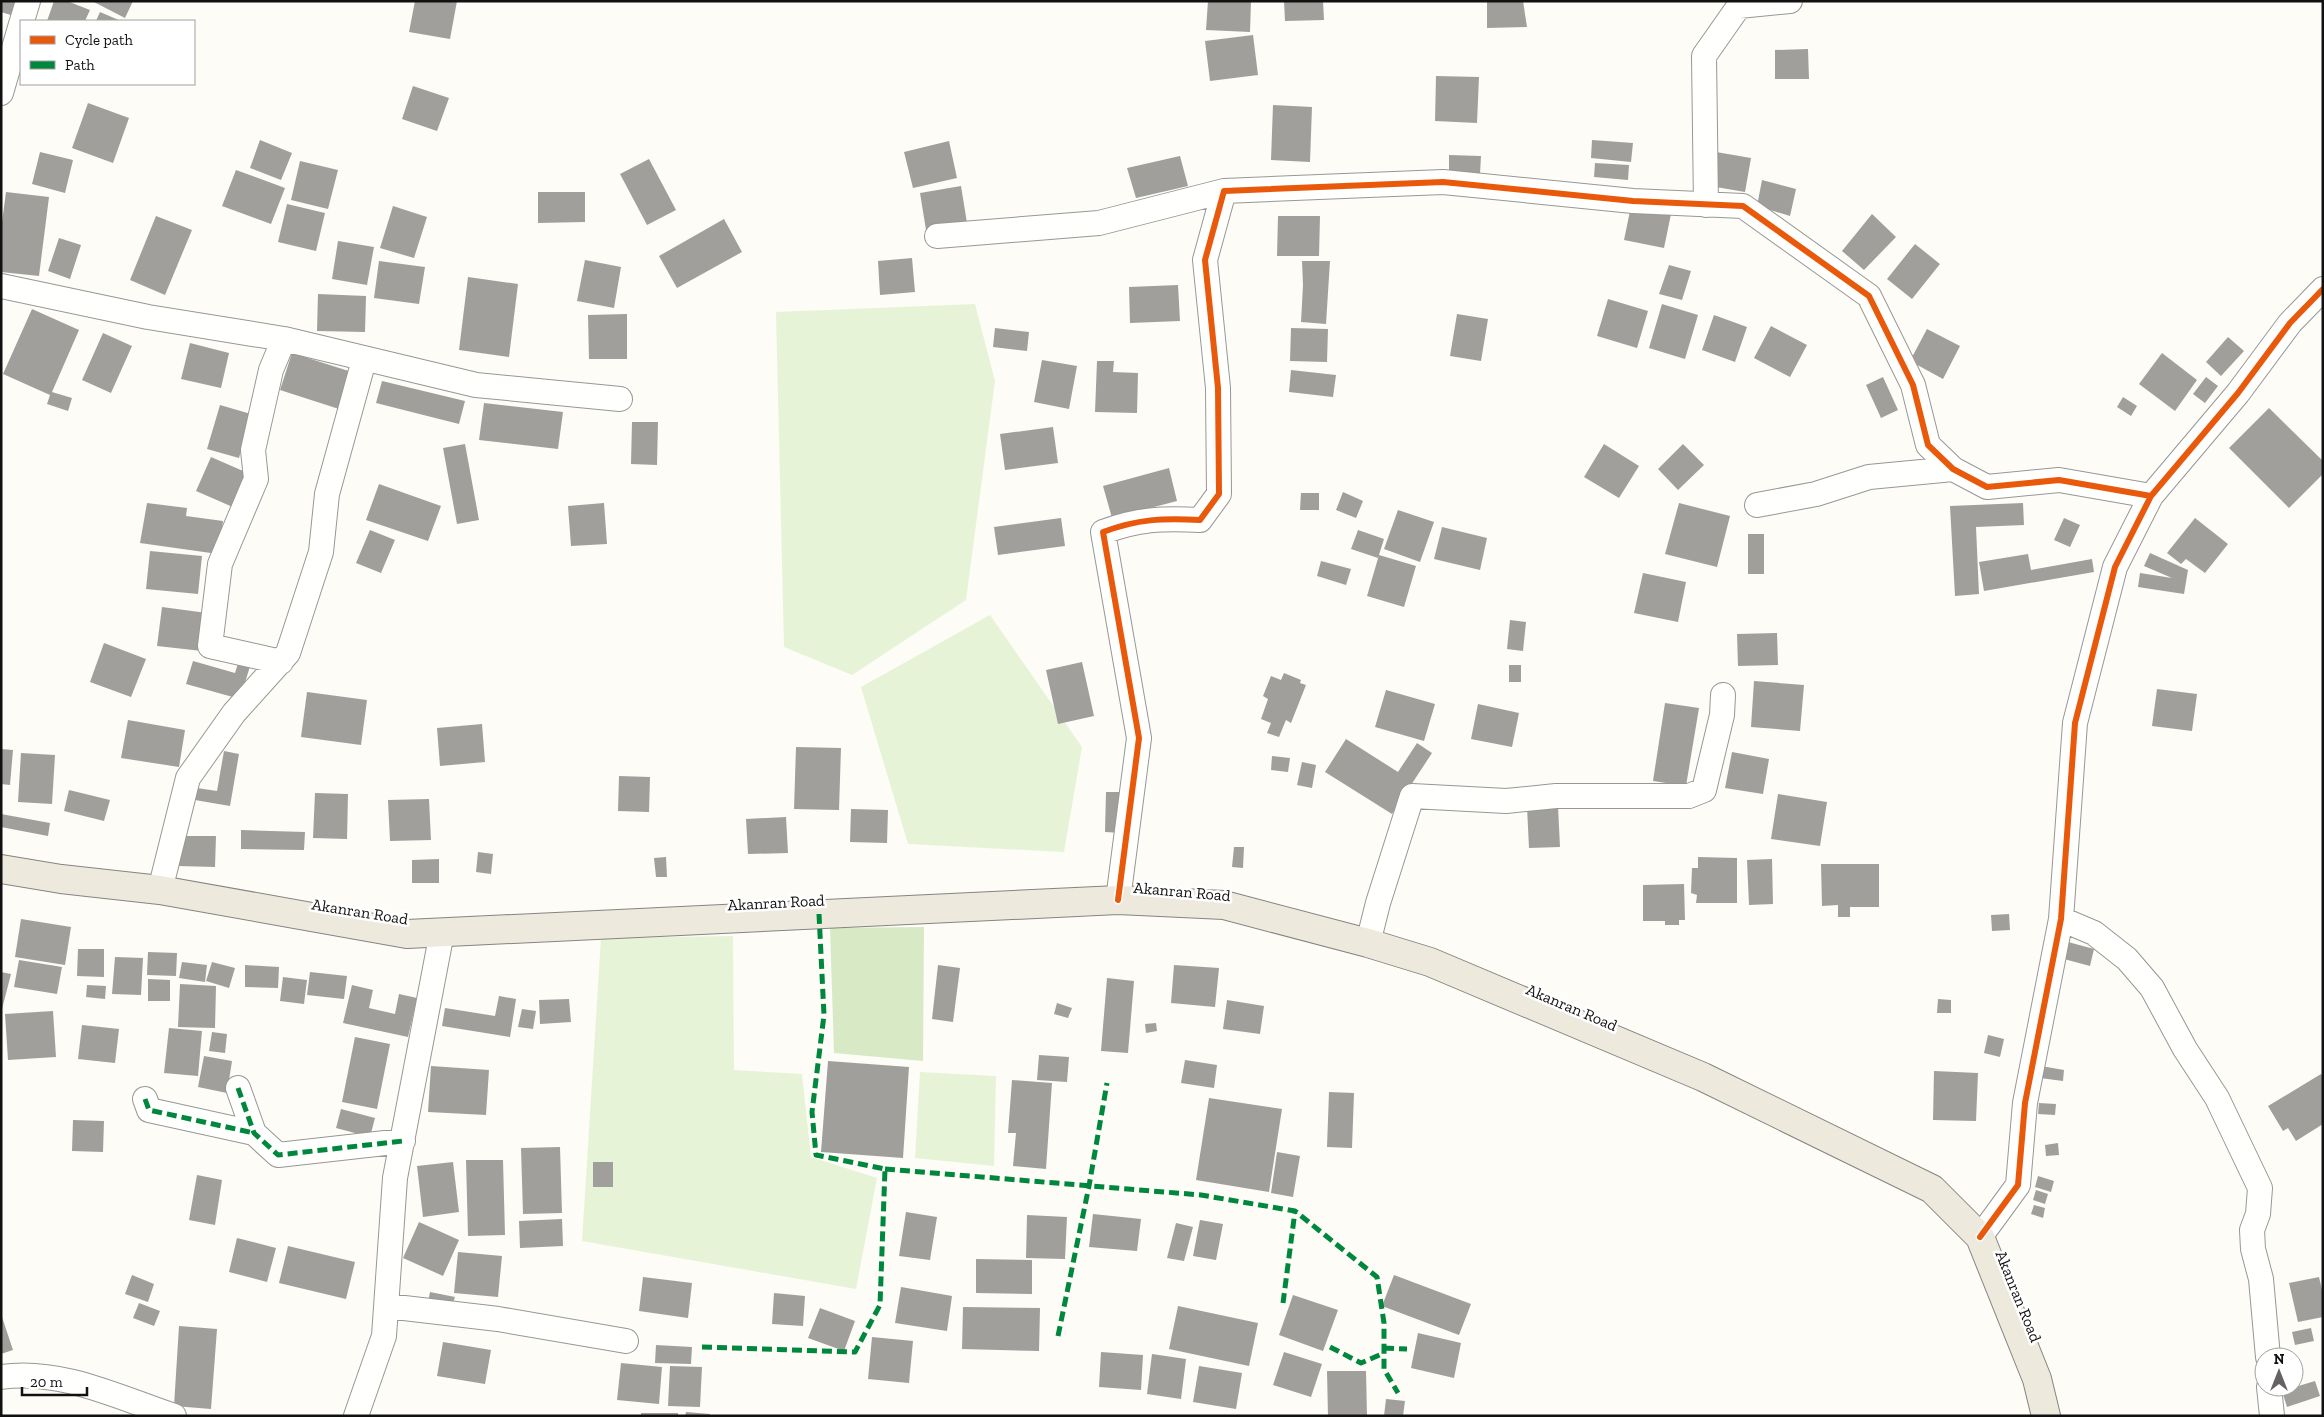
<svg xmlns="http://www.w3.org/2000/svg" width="2324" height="1417" font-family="'Zilla Slab',serif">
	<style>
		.green { fill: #e7f3d7 }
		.forest { fill: #d8eac5 }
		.building { fill: #a19f9c }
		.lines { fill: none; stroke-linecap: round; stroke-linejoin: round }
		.minor-casing { stroke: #979795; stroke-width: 26 }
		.major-casing { stroke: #858482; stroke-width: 30 }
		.minor { stroke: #fffffe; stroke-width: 24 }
		.major { stroke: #ede9dc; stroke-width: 28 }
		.quiet { stroke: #00873e; stroke-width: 5; stroke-dasharray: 10 5; stroke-linecap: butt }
		.cycleway-casing { stroke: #fff; stroke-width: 9 }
		.cycleway { stroke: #e8590c; stroke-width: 6 }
		.labels { text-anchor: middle; stroke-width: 5; stroke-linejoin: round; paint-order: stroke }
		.street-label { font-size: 16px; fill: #111; stroke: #fff }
	</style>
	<rect width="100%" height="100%" fill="#fdfcf7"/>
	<path class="green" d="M975,304L995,381L966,600L852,675L784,647L776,312Z
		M990,615L1082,747L1064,852L908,844L861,687Z
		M733,936L734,1070L802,1074L811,1157L877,1178L856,1289L582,1241L601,938Z
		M920,1072L996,1076L994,1166L915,1158Z"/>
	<path class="forest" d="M924,927L923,1061L834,1053L830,928Z"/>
	<path class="building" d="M2,1H19L14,16L1,12Z
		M54,1H67L90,10L85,21H47Z
		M92,1H133L125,18Z
		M415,1H457L450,39L409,32Z
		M1208,1H1251L1250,32L1206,30Z
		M1284,1H1323L1324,20L1285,21Z
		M1487,1H1523L1527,27L1487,28Z
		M100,12L121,21H96Z
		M1253,35L1258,75L1210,81L1205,41Z
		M1808,49L1809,79H1775V50Z
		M1436,76L1479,77L1477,123L1435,121Z
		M413,86L449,98L437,131L402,119Z
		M88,103L129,118L113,163L72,148Z
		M1273,105L1312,107L1310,162L1271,160Z
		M260,140L292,153L281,180L250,168Z
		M1592,140L1633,143L1631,162L1591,158Z
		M949,141L957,178L913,188L904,152Z
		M40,152L73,160L65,193L32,184Z
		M1716,152L1751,158L1745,192L1710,186Z
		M1449,155L1481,156L1480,174L1449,173Z
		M1180,156L1188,186L1136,198L1127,168Z
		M649,159L676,210L647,225L620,174Z
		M300,161L338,170L328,209L291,200Z
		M1595,163L1629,165L1628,180L1594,177Z
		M236,170L285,188L271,224L222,206Z
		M1762,180L1796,189L1790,216L1757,206Z
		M961,186L967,223L926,230L920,193Z
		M6,192L49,197L39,276L1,272V230Z
		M538,192H585V222L538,223Z
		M287,204L325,213L316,251L278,242Z
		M393,206L427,217L414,258L380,248Z
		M1631,206L1671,214L1664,248L1624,240Z
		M1872,214L1896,237L1864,270L1842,251Z
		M156,216L192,230L165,295L130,280Z
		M1278,216H1320L1319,256H1277Z
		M724,219L742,252L677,288L659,256Z
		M59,238L81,245L70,279L48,271Z
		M338,241L374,247L367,285L332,279Z
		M1915,244L1940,264L1912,299L1887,279Z
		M912,258L915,292L880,295L878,261Z
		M585,260L621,267L614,308L577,301Z
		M379,261L425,267L419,304L374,298Z
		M1302,261H1330L1326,324L1301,322L1303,285Z
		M1669,265L1691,271L1682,300L1659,294Z
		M468,277L518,284L509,357L459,350Z
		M1178,285L1180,321L1130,323L1129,287Z
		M318,294L366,296L365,332L317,331Z
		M1608,299L1648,311L1637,348L1597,336Z
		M1662,304L1698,315L1685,359L1649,348Z
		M32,309L79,330L52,392L72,398L68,411L47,404L50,395L3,374Z
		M627,314V359H589L588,315Z
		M1457,314L1488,319L1481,361L1450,356Z
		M1714,315L1747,327L1735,362L1702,350Z
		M1771,326L1807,345L1790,377L1754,358Z
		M995,328L1029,332L1027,351L993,347Z
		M1291,328L1328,329L1327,362L1290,361Z
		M1927,329L1960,346L1943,379L1910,361Z
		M103,333L132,346L111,393L82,380Z
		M2228,337L2244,351L2221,376L2206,362Z
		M190,343L229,353L221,388L181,379Z
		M292,353L355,373L342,410L280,390Z
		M2162,353L2197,380L2175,411L2139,384Z
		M1042,360L1077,366L1069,409L1034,402Z
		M1097,361H1114L1113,372L1138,373L1137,413L1095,412Z
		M1291,370L1336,375L1333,397L1289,392Z
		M1883,377L1898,410L1881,418L1866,385Z
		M2206,377L2218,386L2205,403L2193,394Z
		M382,381L465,401L459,424L376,403Z
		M2123,397L2137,406L2131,416L2117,407Z
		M484,403L563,412L558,449L479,440Z
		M220,405L251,414L239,458L207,449Z
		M2269,408L2323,461V474L2289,508L2229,448Z
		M632,422H658L657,465L631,464Z
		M1053,427L1058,463L1005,470L1000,434Z
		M465,444L479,520L457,524L443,448Z
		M1604,444L1639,466L1619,498L1584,477Z
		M1683,444L1704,465L1678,490L1658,469Z
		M211,457L250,474L235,508L196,491Z
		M1169,468L1177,501L1112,518L1103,486Z
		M379,484L441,506L428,541L366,520Z
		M1343,492L1363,501L1356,518L1336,510Z
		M1301,493H1319V510H1300Z
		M147,503L187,508L186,516L223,521L218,554L140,543Z
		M604,503L607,544L571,546L568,506Z
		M1679,503L1730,516L1717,567L1665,554Z
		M2023,503L2024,525L1976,527L1979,594L1955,596L1950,506Z
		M1398,510L1434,522L1420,562L1384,549Z
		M1061,518L1065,546L998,555L994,527Z
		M2064,518L2080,525L2070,547L2054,540Z
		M2195,518L2228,544L2205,573L2186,559L2181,564L2167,553Z
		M1442,527L1487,538L1480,570L1434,559Z
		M370,530L395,540L381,573L356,563Z
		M1358,530L1384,539L1378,558L1351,549Z
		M1748,534H1764V574H1748Z
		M150,551L202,556L198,594L146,589Z
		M2150,553L2188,570L2184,594L2138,587L2140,573L2172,578L2144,566Z
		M2028,554L2031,570L2092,559L2094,572L1984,591L1979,562Z
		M1379,555L1416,566L1404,607L1367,596Z
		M1321,561L1351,569L1346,585L1317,576Z
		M1643,573L1686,582L1678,622L1634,613Z
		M162,607L207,613L202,651L157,646Z
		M1510,620L1526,622L1523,651L1507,649Z
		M1777,633L1778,665L1738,666L1737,634Z
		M104,643L146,659L131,697L90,682Z
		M239,660L251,663L240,699L186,684L193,661L235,673Z
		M1082,662L1094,716L1058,724L1046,670Z
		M1509,665H1521V682H1509Z
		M1284,673L1301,680L1300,683L1306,685L1291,723L1286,720L1279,737L1267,733L1271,723L1261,719L1268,699L1263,696L1271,676L1281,680Z
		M1754,681L1804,685L1800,731L1751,727Z
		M2157,689L2197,694L2192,731L2152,726Z
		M1386,690L1435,704L1424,741L1375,727Z
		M307,692L367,700L361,745L301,737Z
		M1665,703L1699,708L1686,786L1653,781Z
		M1478,704L1519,713L1512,747L1471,739Z
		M128,720L185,730L179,767L121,758Z
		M482,724L485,762L440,766L437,728Z
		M1346,739L1398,772L1417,743L1432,753L1392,814L1325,772Z
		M796,747L841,748L839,810L794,809Z
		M1,749L13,750L10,785L1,784Z
		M224,751L239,754L230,806L195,800L197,788L217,791Z
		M1732,752L1769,759L1763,794L1725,788Z
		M21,753L55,755L52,804L18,802Z
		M1272,756L1290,758L1288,772L1271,770Z
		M1302,762L1316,765L1312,788L1297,785Z
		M619,776L650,777L649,812L618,811Z
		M69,790L110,800L104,821L64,811Z
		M1106,792H1123L1122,833L1105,832Z
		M315,793L348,794L347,839L313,838Z
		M1778,794L1827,802L1820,846L1771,839Z
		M429,799L431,840L390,841L388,800Z
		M1558,806L1560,847L1529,848L1527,807Z
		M851,809L888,810L887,843L850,842Z
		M1,814L50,823L48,836L1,827Z
		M786,817L788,853L748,854L746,819Z
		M241,830L305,832L304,850L241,849Z
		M179,836H216L215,867L178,866Z
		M1234,847H1244L1243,868L1232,867Z
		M478,852L493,854L491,874L476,872Z
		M666,857L667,877H656L654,858Z
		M1698,857L1737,858V903H1696L1697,895L1691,893L1692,868H1698Z
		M439,859V883H412V860Z
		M1772,859L1773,904L1749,905L1747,860Z
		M1821,864H1879V907H1850V917H1838V905L1822,906Z
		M1684,884L1685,920H1679V925H1665V921H1643V885Z
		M2009,914L2010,930L1992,931L1991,915Z
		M21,919L71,927L65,965L15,957Z
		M2068,942L2094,949L2090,966L2064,959Z
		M78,949H104V977L77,976Z
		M148,952L177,953L176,976L147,975Z
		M115,957L143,958L141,995L112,994Z
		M19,960L62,967L57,994L14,987Z
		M182,962L207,965L205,982L179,978Z
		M212,962L235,968L229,988L206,981Z
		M245,965L279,967L278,988L245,987Z
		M938,965L960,968L953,1022L932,1019Z
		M1174,965L1219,968L1215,1007L1171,1003Z
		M1,972L11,974L2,1009H1Z
		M310,972L347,976L344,999L307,995Z
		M283,977L307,980L304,1004L280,1001Z
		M1107,978L1134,981L1128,1053L1101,1051Z
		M148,979L170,980V1001H148Z
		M180,984L216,986L215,1028L178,1027Z
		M87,985L106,986L105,999L86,997Z
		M352,985L373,990L369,1008L395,1014L399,994L417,998L408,1037L343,1023Z
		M499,996L516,999L510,1037L442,1026L445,1008L495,1016Z
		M569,999L571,1022L540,1024L539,1000Z
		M1938,999L1951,1000V1013H1937Z
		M1227,1000L1264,1006L1260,1034L1223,1029Z
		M1057,1003L1072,1008L1068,1018L1054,1014Z
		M522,1009L536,1011L533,1029L518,1027Z
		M53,1011L56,1057L8,1060L5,1014Z
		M1156,1023L1157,1031L1146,1033L1145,1024Z
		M82,1025L119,1029L115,1063L78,1059Z
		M169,1028L202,1031L198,1076L164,1073Z
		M212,1032L227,1034L225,1053L209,1051Z
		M1988,1035L2004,1039L2000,1057L1984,1053Z
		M355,1037L390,1044L377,1109L342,1102Z
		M1039,1055L1069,1057L1067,1082L1037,1080Z
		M204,1056L232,1061L227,1093L198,1087Z
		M1185,1060L1217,1065L1214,1088L1181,1083Z
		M828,1061L909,1067L903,1158L821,1152Z
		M431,1066L489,1070L486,1115L428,1112Z
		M2041,1066L2064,1070L2063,1081L2040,1078Z
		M1934,1071L1978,1073L1976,1121L1933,1120Z
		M2321,1074L2323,1077V1124L2296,1141L2288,1128L2283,1131L2268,1106Z
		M1012,1080L1052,1083L1046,1169L1013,1166L1016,1133H1008Z
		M1329,1092L1354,1093L1352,1148L1327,1147Z
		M1209,1098L1282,1109L1269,1192L1196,1180Z
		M2039,1103L2056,1104L2055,1115L2038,1114Z
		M341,1109L375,1118L370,1137L336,1128Z
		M73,1120L104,1121L103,1152L72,1151Z
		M2058,1143L2059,1155L2046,1156L2045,1145Z
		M560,1147L562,1213L523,1214L521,1148Z
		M1277,1152L1300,1156L1293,1197L1271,1193Z
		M466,1160H503L505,1235L468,1236Z
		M453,1162L459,1212L423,1217L417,1166Z
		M593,1162H613V1187H593Z
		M197,1175L222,1180L215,1225L189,1220Z
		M2038,1176L2054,1181L2051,1192L2035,1187Z
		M2036,1190L2048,1194L2045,1204L2033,1200Z
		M2034,1205L2045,1208L2043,1218L2031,1214Z
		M906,1212L937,1217L930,1260L899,1256Z
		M1093,1214L1141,1219L1137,1251L1089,1247Z
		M1027,1215L1067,1217L1065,1259L1026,1258Z
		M562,1219L563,1246L520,1248L519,1221Z
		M1200,1220L1223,1224L1216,1260L1193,1256Z
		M419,1222L459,1240L443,1276L403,1258Z
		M1176,1223L1193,1227L1184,1261L1167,1258Z
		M237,1238L276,1248L267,1282L229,1272Z
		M288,1246L355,1262L346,1299L279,1283Z
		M458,1252L502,1256L498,1297L454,1293Z
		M976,1259L1032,1260V1294L976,1293Z
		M132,1275L154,1284L148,1302L125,1294Z
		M1394,1275L1471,1304L1459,1335L1382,1306Z
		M643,1277L692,1283L688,1318L639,1311Z
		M2319,1277L2323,1294V1317L2298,1322L2289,1283Z
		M901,1287L952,1296L947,1331L895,1323Z
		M430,1292L455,1297L452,1306L428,1302Z
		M774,1293L805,1296L803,1326L772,1324Z
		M1293,1295L1338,1310L1323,1351L1279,1335Z
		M139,1303L160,1311L154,1326L133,1318Z
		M1178,1306L1258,1323L1249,1366L1169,1349Z
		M963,1307L1040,1308L1039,1351L962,1349Z
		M820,1308L855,1321L844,1351L808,1338Z
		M1,1314L13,1350L1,1354Z
		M179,1326L217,1329L211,1409L174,1406Z
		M2311,1328L2314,1341L2295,1345L2292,1332Z
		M1418,1333L1461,1343L1454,1378L1411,1368Z
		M872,1337L913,1341L909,1383L868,1379Z
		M443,1342L491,1350L485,1384L437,1376Z
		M656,1345L692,1347L691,1364L655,1363Z
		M1101,1352L1143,1355L1141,1390L1099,1387Z
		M1284,1352L1322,1364L1311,1397L1273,1385Z
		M1152,1354L1186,1359L1181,1399L1147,1394Z
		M621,1363L662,1367L659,1404L617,1400Z
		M670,1366L702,1367L700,1407L668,1406Z
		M1199,1366L1242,1373L1236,1409L1193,1402Z
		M1327,1371H1366L1367,1416H1328Z
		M2315,1381L2320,1396L2287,1407L2282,1391Z
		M1386,1399L1405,1401L1403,1416H1384Z
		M686,1412L710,1414L709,1416H685Z
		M641,1413H678V1416H641Z"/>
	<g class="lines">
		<g class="minor-casing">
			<path id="minor" d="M22,21L28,1
				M1,93L21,24
				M1706,205L1704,56L1739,6L1790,1
				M937,236L1099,223L1224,191
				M1,286L148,317L284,339L476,385L620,399
				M1757,505L1816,494L1869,477L1953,469
				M281,662L210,646L220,564L256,479L253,450L271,370L284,339
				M160,890L188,778L234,713L288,653L321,552L327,494L364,360
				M1118,900L1139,738L1103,532C1138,519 1162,518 1200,520L1219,494L1218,388L1205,260L1224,191L1443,182L1633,201L1743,206L1869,296L1913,385L1928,445L1953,469L1987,487L2059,480L2151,496
				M2061,919L2094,933L2127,959L2152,988L2185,1049L2217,1098L2260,1188L2258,1214L2252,1230L2253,1249L2261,1279L2268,1357
				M1368,943L1378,903L1412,796L1506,801L1556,796H1689L1704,790L1722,715L1723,695
				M238,1088L254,1133L278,1155L403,1141
				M145,1099L149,1110L254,1133
				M1980,1237L2018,1185L2025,1103L2061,919L2075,723L2115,567L2151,496L2238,393L2290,323L2323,289
				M387,1306L498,1319L626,1341
				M1,1377C60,1368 120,1398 174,1416
				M2269,1387L2272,1416
				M356,1416L384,1336L395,1178L442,932"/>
		</g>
		<g class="major-casing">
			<path id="major" d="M1,869L61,879L160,890L407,934L1118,900L1224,905L1368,943L1430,962L1703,1077L1932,1189L1980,1237L2037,1379L2046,1416"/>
		</g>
		<use href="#minor" class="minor"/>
		<use href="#major" class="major"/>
		<path class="quiet" d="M238,1088L254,1133L278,1155L403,1141
			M145,1099L149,1110L254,1133
			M885,1169L1201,1195L1295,1211L1377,1277L1384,1323V1369L1398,1393
			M1283,1303L1295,1211
			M1058,1336L1089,1186L1107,1083
			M702,1347L855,1352L880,1305L885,1169L816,1155L812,1112L824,1015L819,914
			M1330,1347L1361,1363L1384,1353
			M1384,1348L1407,1349"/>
		<g class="cycleway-casing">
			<path id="cycleway" d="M1118,900L1139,738L1103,532C1138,519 1162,518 1200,520L1219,494L1218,388L1205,260L1224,191L1443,182L1633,201L1743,206L1869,296L1913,385L1928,445L1953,469L1987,487L2059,480L2151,496
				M1980,1237L2018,1185L2025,1103L2061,919L2075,723L2115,567L2151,496L2238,393L2290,323L2323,289"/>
		</g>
		<use href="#cycleway" class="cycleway"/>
	</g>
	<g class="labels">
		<g class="street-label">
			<text transform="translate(1182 891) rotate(5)" y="6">Akanran Road</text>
			<text transform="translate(776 902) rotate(-3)" y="6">Akanran Road</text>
			<text transform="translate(360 911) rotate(9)" y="6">Akanran Road</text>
			<text transform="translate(1572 1007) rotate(23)" y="6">Akanran Road</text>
			<text transform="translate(2019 1296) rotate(68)" y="6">Akanran Road</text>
		</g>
	</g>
	<rect width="2324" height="1417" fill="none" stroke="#111111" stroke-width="5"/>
	<rect x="20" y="20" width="175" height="65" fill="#ffffff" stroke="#a0a0a0"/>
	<rect x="30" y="36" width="25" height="8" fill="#e8590c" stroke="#a0a0a0"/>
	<text x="65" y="45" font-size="15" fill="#111111">Cycle path</text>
	<rect x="30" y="61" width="25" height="8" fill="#00873e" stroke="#a0a0a0"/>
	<text x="65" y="70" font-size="15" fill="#111111">Path</text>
	<g transform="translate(2279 1372)"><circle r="24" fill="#ffffff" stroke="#a0a0a0"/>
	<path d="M0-4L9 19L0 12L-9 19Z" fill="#646362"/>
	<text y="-8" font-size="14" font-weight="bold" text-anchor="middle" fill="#111111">N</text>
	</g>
	<path d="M22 1387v8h65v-8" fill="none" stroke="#111111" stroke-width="2.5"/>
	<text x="30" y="1387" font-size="15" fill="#111111" stroke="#ffffff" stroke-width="4" paint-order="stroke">20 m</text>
</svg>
